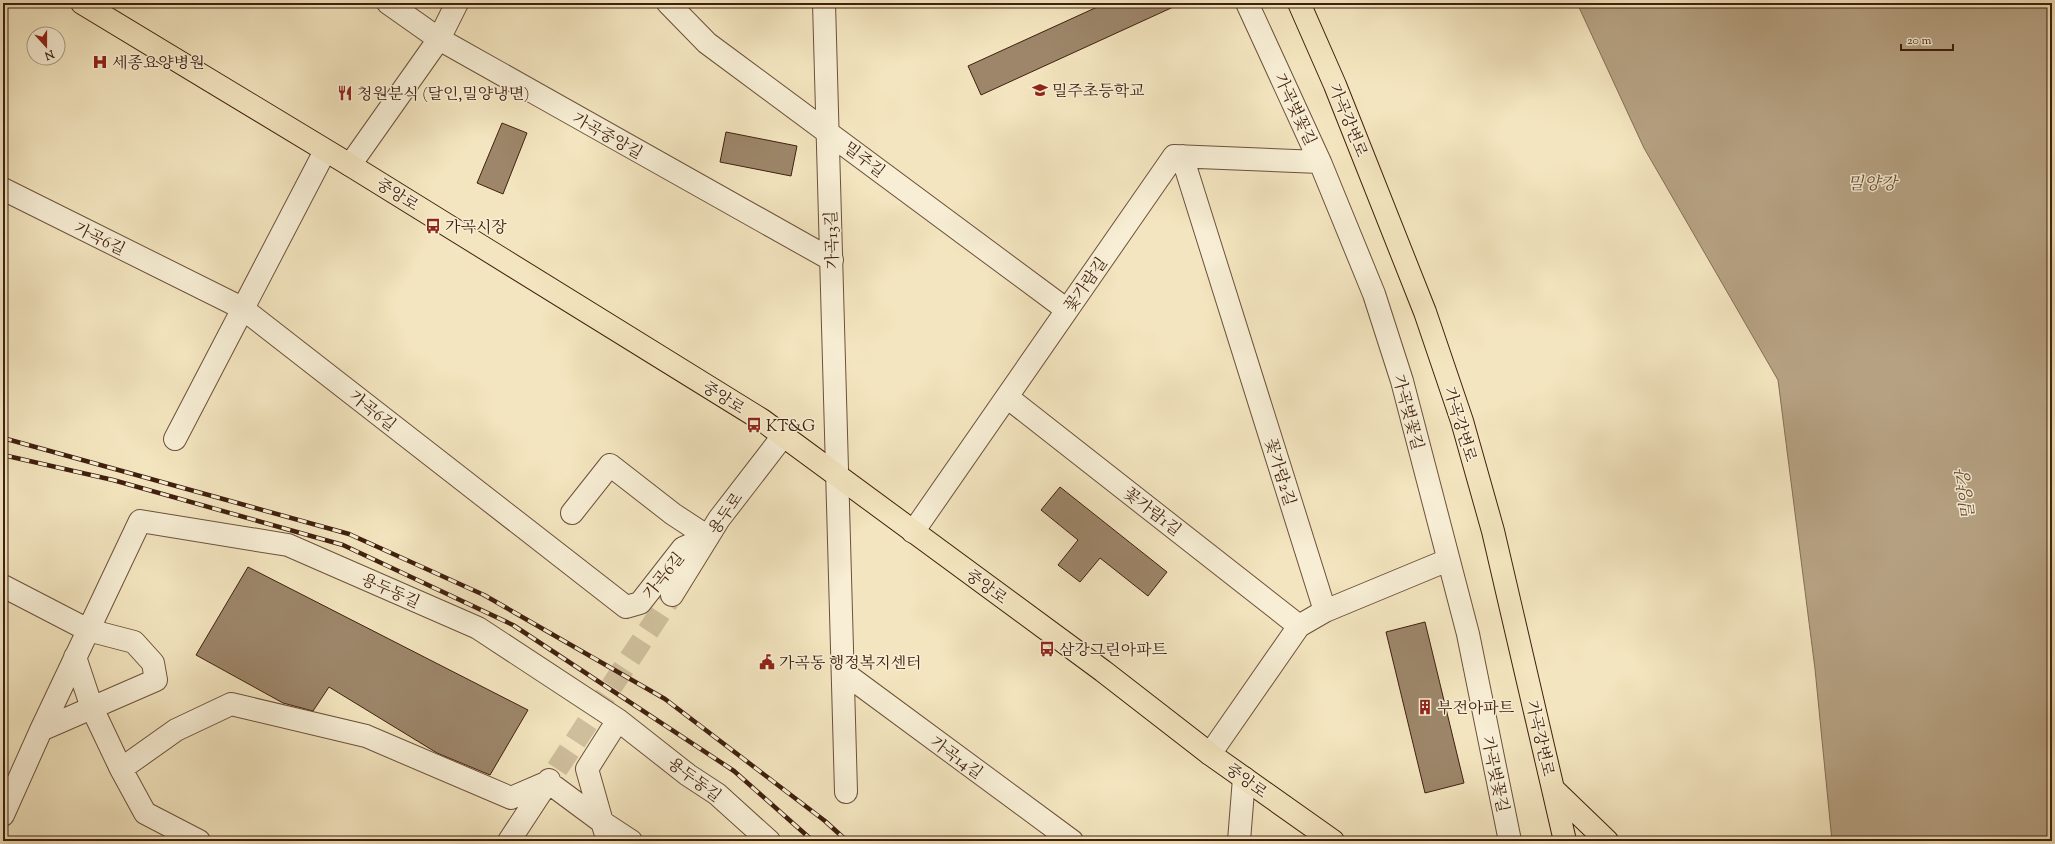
<svg xmlns="http://www.w3.org/2000/svg" width="2055" height="844" font-family="'Sorts Mill Goudy','Noto Serif KR',serif">
	<style>
		.water { fill: #b6a283; stroke: #876e54 }
		.building { fill: #9d866a; stroke: #40200e }
		.lines { fill: none; stroke-linecap: round; stroke-linejoin: round }
		.minor-tunnel { stroke: #cfbe9c; stroke-width: 22; stroke-dasharray: 22 11; stroke-linecap: butt }
		.minor-casing { stroke: #6d513a; stroke-width: 24 }
		.major-casing { stroke: #40200e; stroke-width: 24 }
		.minor { stroke: #f7eed5; stroke-width: 22 }
		.major { stroke: #f3e5bf; stroke-width: 22 }
		.rail-casing { stroke: #40200e; stroke-width: 4.5 }
		.rail { stroke: #f7eed5; stroke-width: 3; stroke-dasharray: 9; stroke-linecap: butt }
		.labels { text-anchor: middle; stroke-width: 3; stroke-linejoin: round; paint-order: stroke }
		.poi-label { font-size: 16px; fill: #40200e; stroke: #f7eed5; text-anchor: start }
		.street-label { font-size: 16px; fill: #40200e; stroke: #f7eed5 }
		.water-label { font-size: 17px; font-style: italic; fill: #694e37; stroke: #f7eed5 }
	</style>
	<rect width="100%" height="100%" fill="#f3e5bf"/>
	<filter id="stains"><feTurbulence type="fractalNoise" baseFrequency=".005" numOctaves="4"/><feColorMatrix values="0 0 0 0 .2 0 0 0 0 .09 0 0 0 0 .02 0 0 0 .5 -.17"/></filter>
	<radialGradient id="worn" r=".72"><stop offset=".6" stop-color="#630" stop-opacity="0"/><stop offset="1" stop-color="#630" stop-opacity=".3"/></radialGradient>
	<path class="water" d="M1577,3H2052V841H1832L1815,669L1778,380L1644,148Z"/>
	<path class="building" d="M1106,3H1182L981,95L968,66Z
		M502,123L527,133L503,194L477,183Z
		M726,132L797,146L791,176L720,162Z
		M1060,487L1167,572L1148,596L1100,558L1080,582L1058,565L1078,540L1041,510Z
		M248,567L528,710L490,775L437,753L329,687L313,711L283,703L196,655Z
		M1425,622L1464,783L1425,793L1386,632Z"/>
	<g class="lines">
		<path class="minor-tunnel" d="M557,769L672,595"/>
		<g class="minor-casing">
			<path id="minor" d="M388,3L439,39L832,260
				M668,3L707,43L1067,310
				M824,3L846,792
				M1247,3L1320,162L1374,294L1402,381L1468,634L1510,841
				M1182,156L1325,611
				M350,165L439,39L457,3
				M3,189L242,308L626,607L640,603L683,548L708,537
				M1007,397L1299,626
				M175,439L325,151
				M572,513L610,465L673,514L708,537
				M913,532L1174,156L1320,162
				M3,586L88,630L134,642L153,663L156,680L41,730
				M672,595L719,519L783,436
				M75,657L92,708L121,769L176,730L231,704L366,736L511,798L548,782L602,822L608,841
				M843,672L1072,841
				M618,720L587,769L602,822L631,841
				M1210,754L1299,626L1325,611L1448,560
				M121,769L145,813L199,841
				M3,815L41,730L140,521L288,545L478,628L618,720L688,775L717,794L769,841
				M509,841L549,780
				M1239,841L1244,778"/>
		</g>
		<g class="major-casing">
			<path id="major" d="M82,3L350,165L762,420L1103,671L1210,754L1333,841
				M1299,3L1335,85L1425,312L1462,421L1493,531L1553,789L1607,841
				M1553,789L1565,841"/>
		</g>
		<use href="#minor" class="minor"/>
		<use href="#major" class="major"/>
		<g class="rail-casing">
			<path id="rail" d="M3,438L349,534L484,595L665,699L825,821L847,841
				M3,455L113,480L343,545L513,625L734,771L813,841"/>
		</g>
		<use href="#rail" class="rail"/>
	</g>
	<defs>
		<g id="hospital-bare" transform="scale(1.2)"><path d="M-5-5h3v3.5h4V-5h3V5h-3V1.5h-4V5h-3Z" fill="#8f2418" stroke="#f7eed5" stroke-width="2.5" paint-order="stroke"/></g>
		<g id="school-bare" transform="scale(1.2)"><path d="M0-5L7-2L0 1L-7-2ZM-4 1L0 2.5L4 1V4Q0 6-4 4Z" fill="#8f2418" stroke="#f7eed5" stroke-width="2.5" paint-order="stroke"/></g>
		<g id="restaurant-bare" transform="scale(1.2)"><path d="M-5-6h1v4h1v-4h1v4h1v-4h1v5L-1.5 .5V6h-2V.5L-5-1ZM5-6V6H3V1.5H1.5Q1.5-4 5-6Z" fill="#8f2418" stroke="#f7eed5" stroke-width="2.5" paint-order="stroke"/></g>
		<g id="bus-bare" transform="scale(1.2)"><path d="M-5-6H5V4H4V6H2V4H-2V6H-4V4H-5ZM-3.5-4V0h7V-4ZM-3.5 1.2v1.5H-2V1.2ZM2 1.2v1.5H3.5V1.2Z" fill="#8f2418" stroke="#f7eed5" stroke-width="2.5" paint-order="stroke"/></g>
		<g id="civic-bare" transform="scale(1.2)"><path d="M-.6-6.5H3V-4.5H.6V-3L4-1V1h2V6H-6V1h2V-1L-.6-3ZM-1.2 2.5V6h2.4V2.5Z" fill="#8f2418" stroke="#f7eed5" stroke-width="2.5" paint-order="stroke"/></g>
		<g id="building-bare" transform="scale(1.2)"><path d="M-4-6H4V6H1V3H-1V6H-4ZM-2.5-4.3h1.7v1.8h-1.7ZM.8-4.3h1.7v1.8H.8ZM-2.5-1h1.7V.8h-1.7ZM.8-1h1.7V.8H.8Z" fill="#8f2418" stroke="#f7eed5" stroke-width="2.5" paint-order="stroke"/></g>
	</defs>
	<g fill-rule="evenodd">
		<use href="#hospital-bare" x="100" y="62"/>
		<use href="#school-bare" x="1040" y="90"/>
		<use href="#restaurant-bare" x="345" y="93"/>
		<use href="#bus-bare" x="433" y="226"/>
		<use href="#bus-bare" x="754" y="425"/>
		<use href="#bus-bare" x="1047" y="649"/>
		<use href="#civic-bare" x="767" y="662"/>
		<use href="#building-bare" x="1425" y="707"/>
	</g>
	<g class="labels">
		<g class="poi-label">
			<text x="112" y="68">세종요양병원</text>
			<text x="1052" y="96">밀주초등학교</text>
			<text x="357" y="99">청원분식 (달인,밀양냉면)</text>
			<text x="445" y="232">가곡시장</text>
			<text x="766" y="431">KT&amp;G</text>
			<text x="1059" y="655">삼강그린아파트</text>
			<text x="779" y="668">가곡동 행정복지센터</text>
			<text x="1437" y="713">부전아파트</text>
		</g>
		<g class="street-label">
			<text transform="translate(1296 109) rotate(65)" y="6">가곡벚꽃길</text>
			<text transform="translate(1349 120) rotate(68)" y="6">가곡강변로</text>
			<text transform="translate(608 135) rotate(29)" y="6">가곡중앙길</text>
			<text transform="translate(865 159) rotate(37)" y="6">밀주길</text>
			<text transform="translate(398 194) rotate(32)" y="6">중앙로</text>
			<text transform="translate(100 238) rotate(26)" y="6">가곡6길</text>
			<text transform="translate(831 240) rotate(-92)" y="6">가곡13길</text>
			<text transform="translate(1085 284) rotate(-55)" y="6">꽃가람길</text>
			<text transform="translate(724 397) rotate(32)" y="6">중앙로</text>
			<text transform="translate(373 410) rotate(38)" y="6">가곡6길</text>
			<text transform="translate(1409 412) rotate(75)" y="6">가곡벚꽃길</text>
			<text transform="translate(1461 424) rotate(73)" y="6">가곡강변로</text>
			<text transform="translate(1281 472) rotate(73)" y="6">꽃가람2길</text>
			<text transform="translate(1153 511) rotate(38)" y="6">꽃가람1길</text>
			<text transform="translate(725 513) rotate(-55)" y="6">용두로</text>
			<text transform="translate(663 575) rotate(-51)" y="6">가곡6길</text>
			<text transform="translate(987 586) rotate(36)" y="6">중앙로</text>
			<text transform="translate(391 590) rotate(24)" y="6">용두동길</text>
			<text transform="translate(1541 738) rotate(77)" y="6">가곡강변로</text>
			<text transform="translate(957 757) rotate(36)" y="6">가곡14길</text>
			<text transform="translate(1496 774) rotate(78)" y="6">가곡벚꽃길</text>
			<text transform="translate(695 779) rotate(37)" y="6">용두동길</text>
			<text transform="translate(1247 780) rotate(36)" y="6">중앙로</text>
		</g>
		<g class="water-label">
			<text x="1872" y="189">밀양강</text>
			<text transform="translate(1965 495) rotate(-97)" y="6">밀양강</text>
		</g>
	</g>
	<rect width="2055" height="844" fill="none" stroke="#f3e5bf" stroke-width="16"/>
	<rect x="4" y="4" width="2047" height="836" fill="none" stroke="#40200e" stroke-width="2"/>
	<rect x="8" y="8" width="2039" height="828" fill="none" stroke="#40200e"/>
	<g transform="translate(46 46) rotate(159)"><circle r="19" fill="#f7eed5" stroke="#ae9c85"/>
	<path d="M0-3L7 15L0 10L-7 15Z" fill="#8f2418"/>
	<text y="-6" font-size="11" font-weight="bold" text-anchor="middle" fill="#40200e">N</text>
	</g>
	<path d="M1901 44v6h52v-6" fill="none" stroke="#40200e" stroke-width="2"/>
	<text x="1907" y="44" font-size="12" fill="#40200e" stroke="#f7eed5" stroke-width="3" paint-order="stroke">20 m</text>
	<rect width="100%" height="100%" filter="url(#stains)"/>
	<rect width="100%" height="100%" fill="url(#worn)"/>
</svg>
